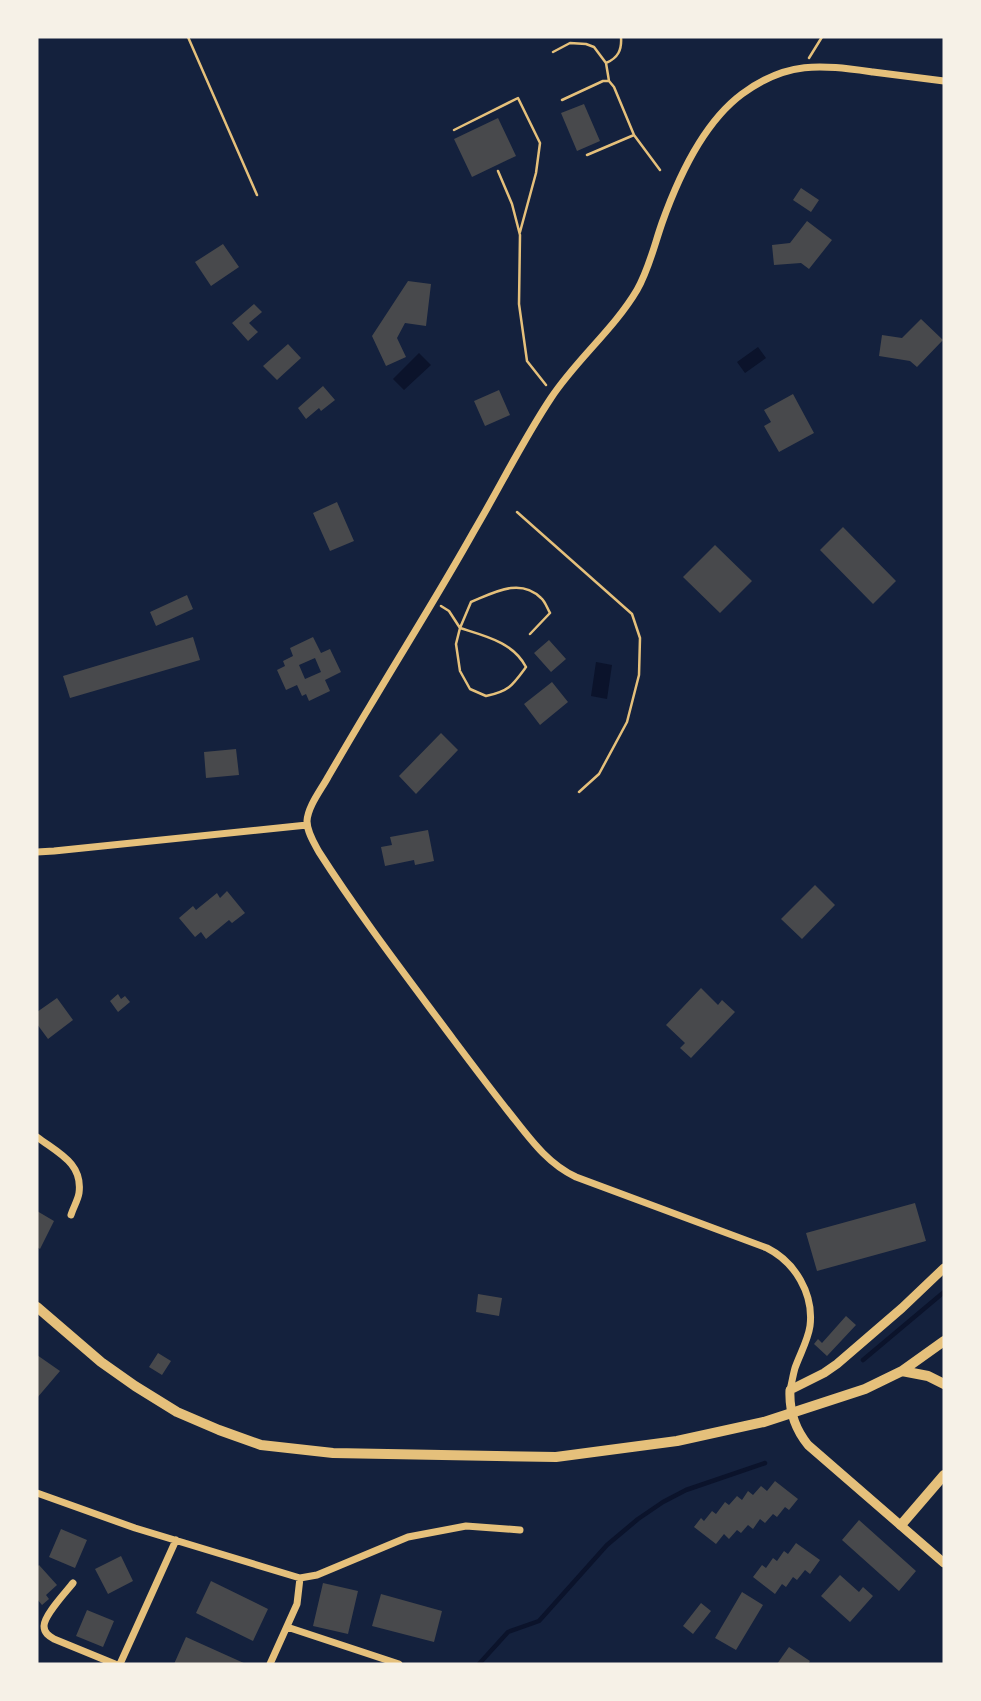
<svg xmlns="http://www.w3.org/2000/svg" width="981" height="1701" font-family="Overpass,sans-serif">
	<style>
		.water { fill: #0b132b }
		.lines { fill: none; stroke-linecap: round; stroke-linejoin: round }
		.stream { stroke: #0b132b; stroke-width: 4.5 }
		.building { fill: #48494c; fill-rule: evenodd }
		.path { stroke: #e5c07b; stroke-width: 2.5 }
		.minor { stroke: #e5c07b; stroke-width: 7 }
		.tertiary { stroke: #e5c07b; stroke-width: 9 }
		.secondary { stroke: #e5c07b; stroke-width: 10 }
	</style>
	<rect width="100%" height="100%" fill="#14213d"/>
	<path class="water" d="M758,347L766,358L745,373L737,362Z
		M419,353L431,365L404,390L393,379Z
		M596,662L612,665L607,699L591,696Z"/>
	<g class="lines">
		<path class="stream" d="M863,1360L944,1292
			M479,1664L508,1632L539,1621L607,1545L638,1519L663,1502L686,1490L765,1463"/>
	</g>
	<path class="building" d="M584,104L600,141L577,151L561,113Z
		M498,118L516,156L472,177L454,139Z
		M801,188L819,200L811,212L793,200Z
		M807,221L832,240L809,269L801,263L774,265L772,245L790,243Z
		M223,244L239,267L211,286L195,262Z
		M408,281L431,284L426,326L405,323L397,338L406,357L386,366L372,336Z
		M254,304L262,312L249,323L258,332L248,341L232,323Z
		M921,319L943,340L917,367L910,361L879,356L882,335L902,338Z
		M288,344L301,358L277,380L263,366Z
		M323,386L335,400L321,411L319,408L306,419L298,408Z
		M499,390L510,415L485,426L474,401Z
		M793,394L814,433L779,452L764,426L771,422L764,410Z
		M337,502L354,541L330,551L313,513Z
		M843,527L896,581L873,604L820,550Z
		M715,545L752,581L720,613L683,577Z
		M187,595L193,609L156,626L150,612Z
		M193,637L200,660L70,698L63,676Z
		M313,637L321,653L330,649L341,672L325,680L330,691L309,701L306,694L302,696L297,685L286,690L277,670L285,666L283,661L293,656L290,648ZM315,658L321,672L305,679L299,665Z
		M549,640L566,659L551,672L534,653Z
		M552,682L568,702L540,725L524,704Z
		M441,733L458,750L416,794L399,776Z
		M236,749L239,775L206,778L204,752Z
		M428,830L434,861L415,865L414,860L385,866L381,847L392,845L390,837Z
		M815,885L835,905L802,939L781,919Z
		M227,891L245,913L232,923L229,920L206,939L201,932L195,937L179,918L193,906L196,910L217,893L220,898Z
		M701,988L718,1005L722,1000L735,1012L691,1058L680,1048L685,1043L666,1025Z
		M118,994L121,999L125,996L130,1002L118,1012L110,1001Z
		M57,998L73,1020L48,1039L37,1024V1012Z
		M915,1203L926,1241L817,1271L806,1233Z
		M37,1211L54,1221L40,1249L37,1247Z
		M478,1294L502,1298L499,1316L476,1312Z
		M846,1316L856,1325L827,1356L814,1344L818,1339L822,1343Z
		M158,1353L171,1361L162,1375L149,1367Z
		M37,1355L60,1371L37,1398Z
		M775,1481L798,1499L789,1510L785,1507L777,1517L773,1514L765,1523L760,1519L753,1529L748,1525L741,1533L737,1530L729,1539L724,1534L716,1544L694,1527L701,1518L704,1521L712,1511L716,1514L725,1502L729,1505L737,1496L742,1500L748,1491L753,1495L761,1486L767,1491Z
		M859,1520L916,1571L899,1591L842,1540Z
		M61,1529L87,1540L75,1568L49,1557Z
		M796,1543L820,1560L810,1574L805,1570L797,1580L793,1577L786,1587L782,1584L775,1594L753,1577L762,1565L766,1568L773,1558L777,1561L784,1551L788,1554Z
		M121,1556L133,1581L108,1594L95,1569Z
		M39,1565L57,1585L46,1595L49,1599L42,1605L37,1599V1567Z
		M840,1575L859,1592L863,1587L873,1596L850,1622L821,1596Z
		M211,1581L268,1609L253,1641L196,1613Z
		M323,1583L358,1591L348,1634L313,1626Z
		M742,1592L763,1605L736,1650L715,1638Z
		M381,1594L442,1611L434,1642L372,1626Z
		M701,1603L711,1611L693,1634L683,1626Z
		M87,1610L114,1621L103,1647L76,1636Z
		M186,1637L246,1664H174Z
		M789,1647L810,1661L808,1664H777Z"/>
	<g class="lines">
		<path class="path" d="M188,37L257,195
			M553,52L570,43L586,44L594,47L606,63L609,81
			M809,58L822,37
			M606,63C618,58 622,50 621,37
			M562,100L603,81H609L614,87L634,135
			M454,130L518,98L540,143L536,173L520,232
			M587,155L634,135L660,170
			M498,171L512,204L520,235L519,304L527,361L546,385
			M517,512L632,614L640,638L639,675L627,722L599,774L579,792
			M441,606L449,611L460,628L456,644L460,671L470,689L486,696C509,691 512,686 526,667C513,642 485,636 460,628L471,602C493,593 520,577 541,598C545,601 547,608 550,613L530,634"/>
		<path class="minor" d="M37,852L54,851L307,825
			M37,1137C58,1153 83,1163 79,1193C78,1200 73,1208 71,1215
			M790,1390C792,1382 793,1375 795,1368C800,1354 808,1340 810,1326C814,1294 795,1262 767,1248L576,1177C546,1163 528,1136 508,1111C489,1087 471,1063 453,1039C407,977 360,916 319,852C314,843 307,832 307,821C308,806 321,790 328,777C342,753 356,729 370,706C405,647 441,590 474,531C500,487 523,440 551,398C576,360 614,329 637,290C649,269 654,246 662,223C678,178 703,123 742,94C788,60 821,65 873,72C897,75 921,78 944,81
			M37,1493L135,1528L300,1578L317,1575L408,1537L466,1526L520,1530
			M73,1583C66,1592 44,1615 44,1626C44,1633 49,1636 54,1639L115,1664
			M287,1627L399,1664
			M120,1664L176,1540
			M270,1664L297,1604L300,1578"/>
		<path class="tertiary" d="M944,1268L902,1308L837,1364L824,1373L790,1390C789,1411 795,1429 808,1445L944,1563"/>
		<path class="secondary" d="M37,1307L101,1362L135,1386L177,1412L219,1430L261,1445L333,1453L556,1457L677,1441L764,1422L865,1389L902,1371L944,1341
			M902,1371L928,1376L944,1384
			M901,1525L944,1475"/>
	</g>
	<rect width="981" height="1701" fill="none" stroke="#f6f1e7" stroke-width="77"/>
</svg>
